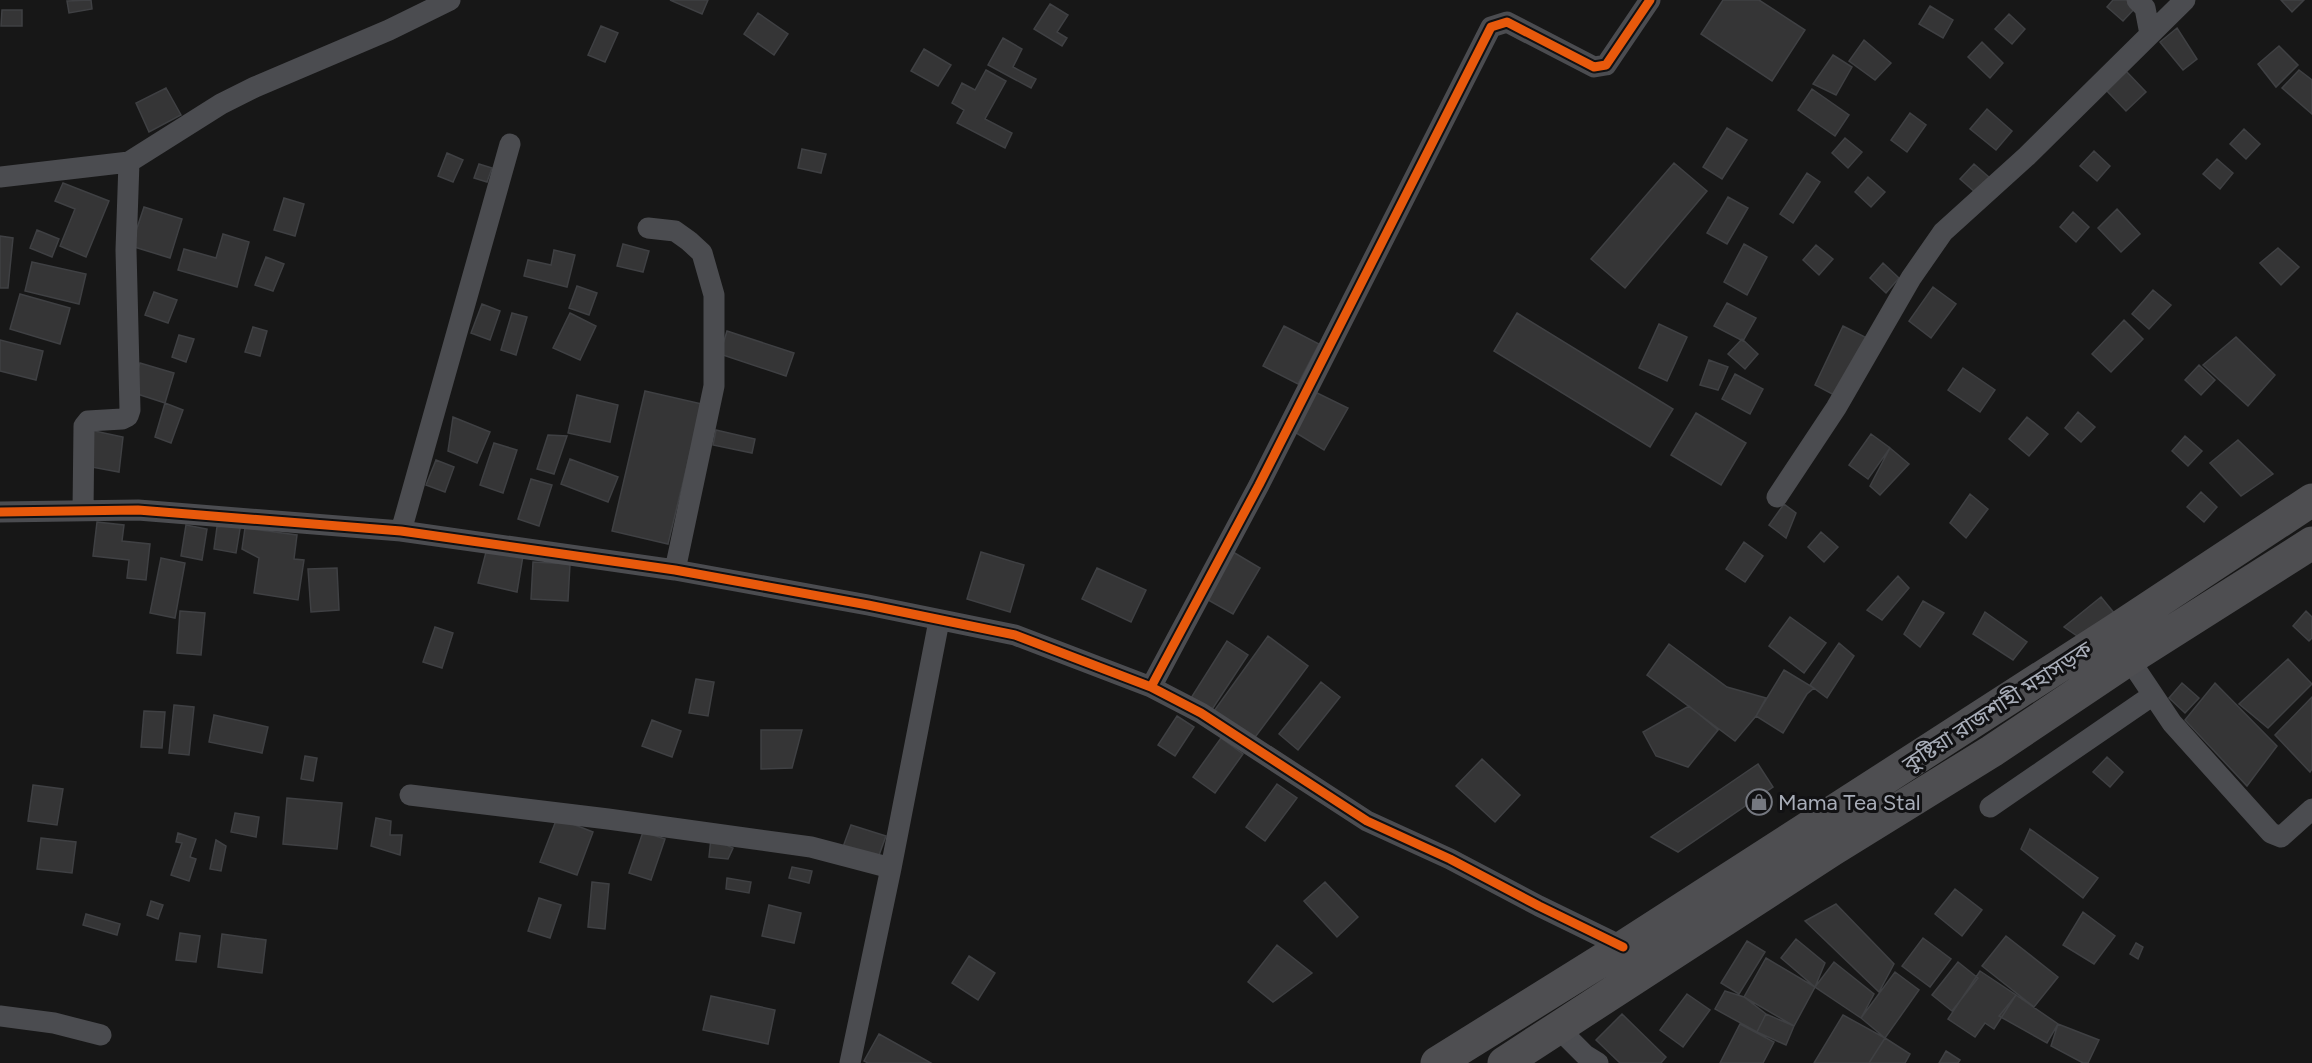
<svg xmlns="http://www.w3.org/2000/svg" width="2312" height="1063" font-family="Figtree,'Noto Sans Bengali',sans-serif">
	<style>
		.building { fill: #353536; stroke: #3f4043; stroke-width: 1.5 }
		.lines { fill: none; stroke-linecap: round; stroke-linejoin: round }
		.street { stroke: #4b4c50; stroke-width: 21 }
		.highway { stroke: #4e4e51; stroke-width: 33 }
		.cycleway-casing { stroke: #111113; stroke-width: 13 }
		.cycleway { stroke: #e8590c; stroke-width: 9 }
		.labels { text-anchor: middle; stroke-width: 6; stroke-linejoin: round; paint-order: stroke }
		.street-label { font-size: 22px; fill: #a8adb8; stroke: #111113 }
		.poi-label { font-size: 22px; fill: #a8adb8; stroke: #111113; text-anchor: start }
	</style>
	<rect width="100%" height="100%" fill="#171717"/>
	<path class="building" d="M91,0L92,9L69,13L67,1Z
		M670,0H708L702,14Z
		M1723,0H1759L1805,30L1772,81L1701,34Z
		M2113,0H2130L2137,6L2123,21L2107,7Z
		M2281,0H2304L2292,12Z
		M1050,4L1068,15L1057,32L1067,38L1062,46L1034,29Z
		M1930,6L1953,20L1943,38L1919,24Z
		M2,10H22V26H1Z
		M758,13L788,34L774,55L744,34Z
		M2009,14L2025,29L2012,44L1995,29Z
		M601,26L618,33L605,62L588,55Z
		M2177,28L2197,59L2183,70L2160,42Z
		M1003,38L1022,49L1013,67L1036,79L1031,88L988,65Z
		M1864,40L1891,63L1875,80L1849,61Z
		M1982,42L2003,63L1990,78L1968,57Z
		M2279,46L2298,65L2276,87L2258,64Z
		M924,49L951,65L938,86L911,71Z
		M1833,55L1852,67L1836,95L1813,84Z
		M986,70L1006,81L985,119L1012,133L1005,148L957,123L964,110L952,103L962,83L975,90Z
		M2125,70L2146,92L2126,111L2105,89Z
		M2299,70L2312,80V114L2282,88Z
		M166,88L181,115L149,132L136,103Z
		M1812,89L1849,115L1835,136L1798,110Z
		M1987,109L2012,131L1996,150L1970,129Z
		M1910,113L1926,125L1907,152L1891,140Z
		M1727,128L1747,140L1722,179L1703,167Z
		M2244,129L2260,144L2246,159L2230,144Z
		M1845,138L1862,152L1848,168L1832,153Z
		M802,149L826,154L821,173L798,168Z
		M2094,151L2110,166L2097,181L2080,166Z
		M447,153L463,160L453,182L438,176Z
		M2217,159L2233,173L2220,189L2203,174Z
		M1674,163L1707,191L1625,288L1591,259Z
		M479,164L492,168L487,182L474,178Z
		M1974,164L1990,178L1976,193L1960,179Z
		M1807,173L1820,182L1793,223L1780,214Z
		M1868,177L1885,192L1871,207L1855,192Z
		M63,183L109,201L86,257L60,246L75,209L55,201Z
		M1728,197L1748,208L1727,244L1707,233Z
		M284,198L304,204L295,236L274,230Z
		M144,207L182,219L170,258L131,246Z
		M2117,209L2140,234L2121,252L2098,228Z
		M2073,212L2089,227L2076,242L2060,227Z
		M37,230L59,239L52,257L30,248Z
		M223,234L249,242L237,287L178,270L184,249L216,258Z
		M0,236L13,238L8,288H0Z
		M623,244L649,251L643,272L617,266Z
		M1744,244L1767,257L1747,295L1724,282Z
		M1816,245L1833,259L1819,275L1803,260Z
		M2278,248L2299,267L2281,285L2260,263Z
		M554,250L575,255L567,287L524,276L528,260L551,265Z
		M266,257L284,264L273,291L255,285Z
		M32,262L86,274L79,304L25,291Z
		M1883,263L1899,278L1886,293L1870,278Z
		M577,286L597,293L589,315L569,308Z
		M1933,287L1956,304L1931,338L1909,321Z
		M2153,290L2171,305L2149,329L2132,314Z
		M154,292L177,300L168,323L145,315Z
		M20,294L70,308L60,344L10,329Z
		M1727,303L1756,318L1743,341L1714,326Z
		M482,304L500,311L490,340L471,333Z
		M512,313L527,317L516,355L501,350Z
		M570,313L596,326L580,360L553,348Z
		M1517,313L1673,409L1650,447L1494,351Z
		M2124,320L2143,339L2111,372L2092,354Z
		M1659,324L1687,337L1667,381L1639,368Z
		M1284,326L1319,344L1298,384L1263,366Z
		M1843,326L1867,338L1838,397L1815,385Z
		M253,327L267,331L260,356L245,352Z
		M727,331L794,353L786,376L720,354Z
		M179,335L194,339L186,362L172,357Z
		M2236,337L2275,375L2248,406L2203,365Z
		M1742,339L1758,354L1745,369L1728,354Z
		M0,340L43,351L36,380L0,371Z
		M1709,360L1728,367L1718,390L1700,385Z
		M140,363L174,373L165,403L131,392Z
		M2199,365L2215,380L2201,395L2185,380Z
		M1963,368L1995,390L1980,412L1948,390Z
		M1735,374L1763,389L1750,414L1722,399Z
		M1311,390L1348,408L1324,450L1288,428Z
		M645,391L702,404L668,544L612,531Z
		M577,395L618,405L610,442L568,433Z
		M165,403L183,410L171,443L155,437Z
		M2078,412L2095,427L2081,442L2065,428Z
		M1696,413L1746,443L1721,485L1671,455Z
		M453,417L490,432L477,463L448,451Z
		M2027,417L2048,434L2029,456L2009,439Z
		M90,430L123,437L119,472L86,466Z
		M716,430L755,439L752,453L713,445Z
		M1871,434L1890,448L1868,479L1849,465Z
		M548,435L567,436L554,474L537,469Z
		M2185,436L2202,451L2188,466L2172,451Z
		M2238,440L2273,474L2241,496L2210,463Z
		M494,443L517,450L503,493L480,485Z
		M1890,448L1909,464L1880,495L1870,486Z
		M570,459L618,477L608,502L561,484Z
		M436,460L454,467L445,492L426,485Z
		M531,479L552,485L539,526L518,519Z
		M2201,492L2217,507L2204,522L2187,507Z
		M1970,494L1988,509L1966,538L1950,523Z
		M1784,504L1796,513L1786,538L1769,525Z
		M97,522L124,525L122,541L150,544L146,580L127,578L129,560L93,556Z
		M241,523L236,553L214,549L217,527Z
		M186,525L207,529L202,560L181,556Z
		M245,528L297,535L294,559L304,560L298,600L254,593L259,558L242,549Z
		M1821,532L1838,547L1824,562L1808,547Z
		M1744,542L1763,556L1745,582L1726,569Z
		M1228,549L1260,568L1233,614L1201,596Z
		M486,552L523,556L517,592L478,583Z
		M981,552L1024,565L1010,612L967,599Z
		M161,558L185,563L175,618L150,613Z
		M533,562L570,564L568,601L531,599Z
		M337,568L339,610L311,612L308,569Z
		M1097,568L1146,590L1131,622L1082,599Z
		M1898,576L1909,588L1882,620L1867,610Z
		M2101,597L2119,619L2089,644L2064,627Z
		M1923,601L1944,613L1920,647L1904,634Z
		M180,611L205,613L201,655L177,653Z
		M2306,611L2312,617V638L2309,641L2293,626Z
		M1985,612L2027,642L2013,660L1973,634Z
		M1790,617L1826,643L1804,673L1769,646Z
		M435,627L453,633L442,668L423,662Z
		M1268,636L1308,666L1253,740L1214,711Z
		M1227,641L1248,655L1211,711L1191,698Z
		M1839,643L1854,656L1827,698L1810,685Z
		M1669,644L1727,687L1766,698L1756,716L1735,741L1647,675Z
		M2288,659L2312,684L2268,728L2239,704Z
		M1784,670L1814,688L1807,694L1783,733L1756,716Z
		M696,679L714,682L708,716L689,713Z
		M1321,682L1340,697L1298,750L1279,734Z
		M2182,683L2199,698L2185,713L2169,698Z
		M2215,683L2277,746L2247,786L2185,720Z
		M2312,697V769L2310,772L2275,735Z
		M174,705L194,707L189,755L169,753Z
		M1689,706L1718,730L1688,767L1656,756L1643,732Z
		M144,711L165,712L162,748L141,747Z
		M214,715L268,727L262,753L209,742Z
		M1177,716L1194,727L1175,756L1158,745Z
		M652,720L681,731L672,757L642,746Z
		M761,730H802L792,768L761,769Z
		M1221,738L1243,754L1215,793L1193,777Z
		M305,756L317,758L313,781L301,779Z
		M2107,757L2123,772L2110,787L2093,772Z
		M1482,759L1520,795L1495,822L1456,786Z
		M1758,764L1773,787L1678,852L1651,837Z
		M1277,784L1297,798L1265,841L1246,827Z
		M33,785L63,789L57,825L28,821Z
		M287,798L342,803L337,849L283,844Z
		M235,813L259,817L256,837L231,832Z
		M376,818L391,821L390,835H402L400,855L371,846Z
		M557,818L593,832L577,875L540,862Z
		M851,825L886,836L878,858L843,847Z
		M2030,829L2098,878L2083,898L2021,849Z
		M643,832L665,839L651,880L629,873Z
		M178,833L196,839L190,857L196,859L189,881L171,875L182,843L176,842Z
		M41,838L76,842L72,873L37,869Z
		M711,838L733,848L728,859L709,857Z
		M216,840L226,846L221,871L210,869Z
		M792,867L812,871L809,883L789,878Z
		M727,878L751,882L749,893L726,889Z
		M592,882L609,884L605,929L588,927Z
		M1325,882L1358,917L1337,937L1304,901Z
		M1955,889L1982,910L1962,936L1935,914Z
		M539,898L561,905L550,938L528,931Z
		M151,901L163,905L158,919L147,915Z
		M1836,904L1894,964L1879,992L1805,921Z
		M769,905L801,913L794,943L762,936Z
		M2083,912L2115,936L2094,964L2063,945Z
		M86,914L120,924L117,935L83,925Z
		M180,933L200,936L196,962L176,960Z
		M222,934L266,940L262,973L218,967Z
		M2006,936L2058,977L2034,1007L1982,966Z
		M1923,938L1951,959L1930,987L1902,966Z
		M1796,939L1825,963L1815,987L1781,958Z
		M1747,941L1765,952L1739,994L1721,983Z
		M2136,943L2143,947L2138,959L2130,954Z
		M1277,945L1312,973L1273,1002L1248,982Z
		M969,956L995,973L978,1000L952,983Z
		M1766,958L1815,987L1794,1026L1744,997Z
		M1834,962L1874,994L1861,1018L1815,987Z
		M1958,962L1978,978L1952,1011L1932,995Z
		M1980,971L2016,995L1994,1029L1985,1023L1975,1037L1948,1019Z
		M1895,972L1919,990L1885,1038L1861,1018Z
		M1725,991L1744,997L1766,1014L1757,1032L1715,1009Z
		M1687,994L1710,1010L1683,1047L1660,1030Z
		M2016,995L2058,1024L2047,1043L1999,1016Z
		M711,996L775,1010L768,1044L703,1030Z
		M1622,1014L1666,1057L1661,1063H1620L1596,1040Z
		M1766,1014L1794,1026L1786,1045L1757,1032Z
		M1843,1015L1885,1038L1869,1063H1814Z
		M1740,1024L1774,1042L1763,1063H1720Z
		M2058,1024L2099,1040L2088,1063H2083L2051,1046Z
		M879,1034L931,1063H868L864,1061Z
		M1885,1038L1910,1054L1905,1063H1869Z
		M1946,1051L1960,1060L1958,1063H1939Z"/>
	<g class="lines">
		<path class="street" d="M2137,0L2145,8L2150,34
			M0,177L129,162L221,104L255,87L389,30L450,0
			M648,228L675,231L689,241L702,253L714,295V386L675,570
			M1777,497L1836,408L1911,278L1943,232L2027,156L2185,0
			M83,511L84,426L88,421L122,419L128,416L130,410L126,250L129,162
			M0,512L138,510L401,531L675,570L868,605L1015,635L1151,687L1201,713L1367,821L1450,859L1539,906L1623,947
			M401,531L510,144
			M2129,659L2172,723L2271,833L2281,837L2312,809
			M1151,687L1259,485L1491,27L1507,22L1594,67L1606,65L1650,0
			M410,795L608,819L811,847L891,868
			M1990,807L2153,695
			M0,1016L54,1023L101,1035
			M1559,1029L1585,1055L1598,1063
			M850,1063L891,868L939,621"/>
		<path class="highway" d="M1437,1063L1623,947L2112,632L2312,500
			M1504,1063L1832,850L1992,751L2129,659L2312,543"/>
		<g class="cycleway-casing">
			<path id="cycleway" d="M0,512L138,510L401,531L675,570L868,605L1015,635L1151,687L1201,713L1367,821L1450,859L1539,906L1623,947
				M1151,687L1259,485L1491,27L1507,22L1594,67L1606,65L1650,0"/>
		</g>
		<use href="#cycleway" class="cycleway"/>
	</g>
	<defs>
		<g id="shop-ring" transform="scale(1.35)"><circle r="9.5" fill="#111113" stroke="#757880" stroke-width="1.5"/><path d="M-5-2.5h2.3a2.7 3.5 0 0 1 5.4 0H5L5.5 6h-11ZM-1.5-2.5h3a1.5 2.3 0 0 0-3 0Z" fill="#757880"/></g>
	</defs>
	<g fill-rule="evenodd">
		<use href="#shop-ring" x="1759" y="802"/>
	</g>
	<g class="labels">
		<g class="street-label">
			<text transform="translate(1997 706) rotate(-33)" y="8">কুষ্টিয়া রাজশাহী মহাসড়ক</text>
		</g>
		<g class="poi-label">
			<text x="1778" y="810">Mama Tea Stal</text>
		</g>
	</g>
</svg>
